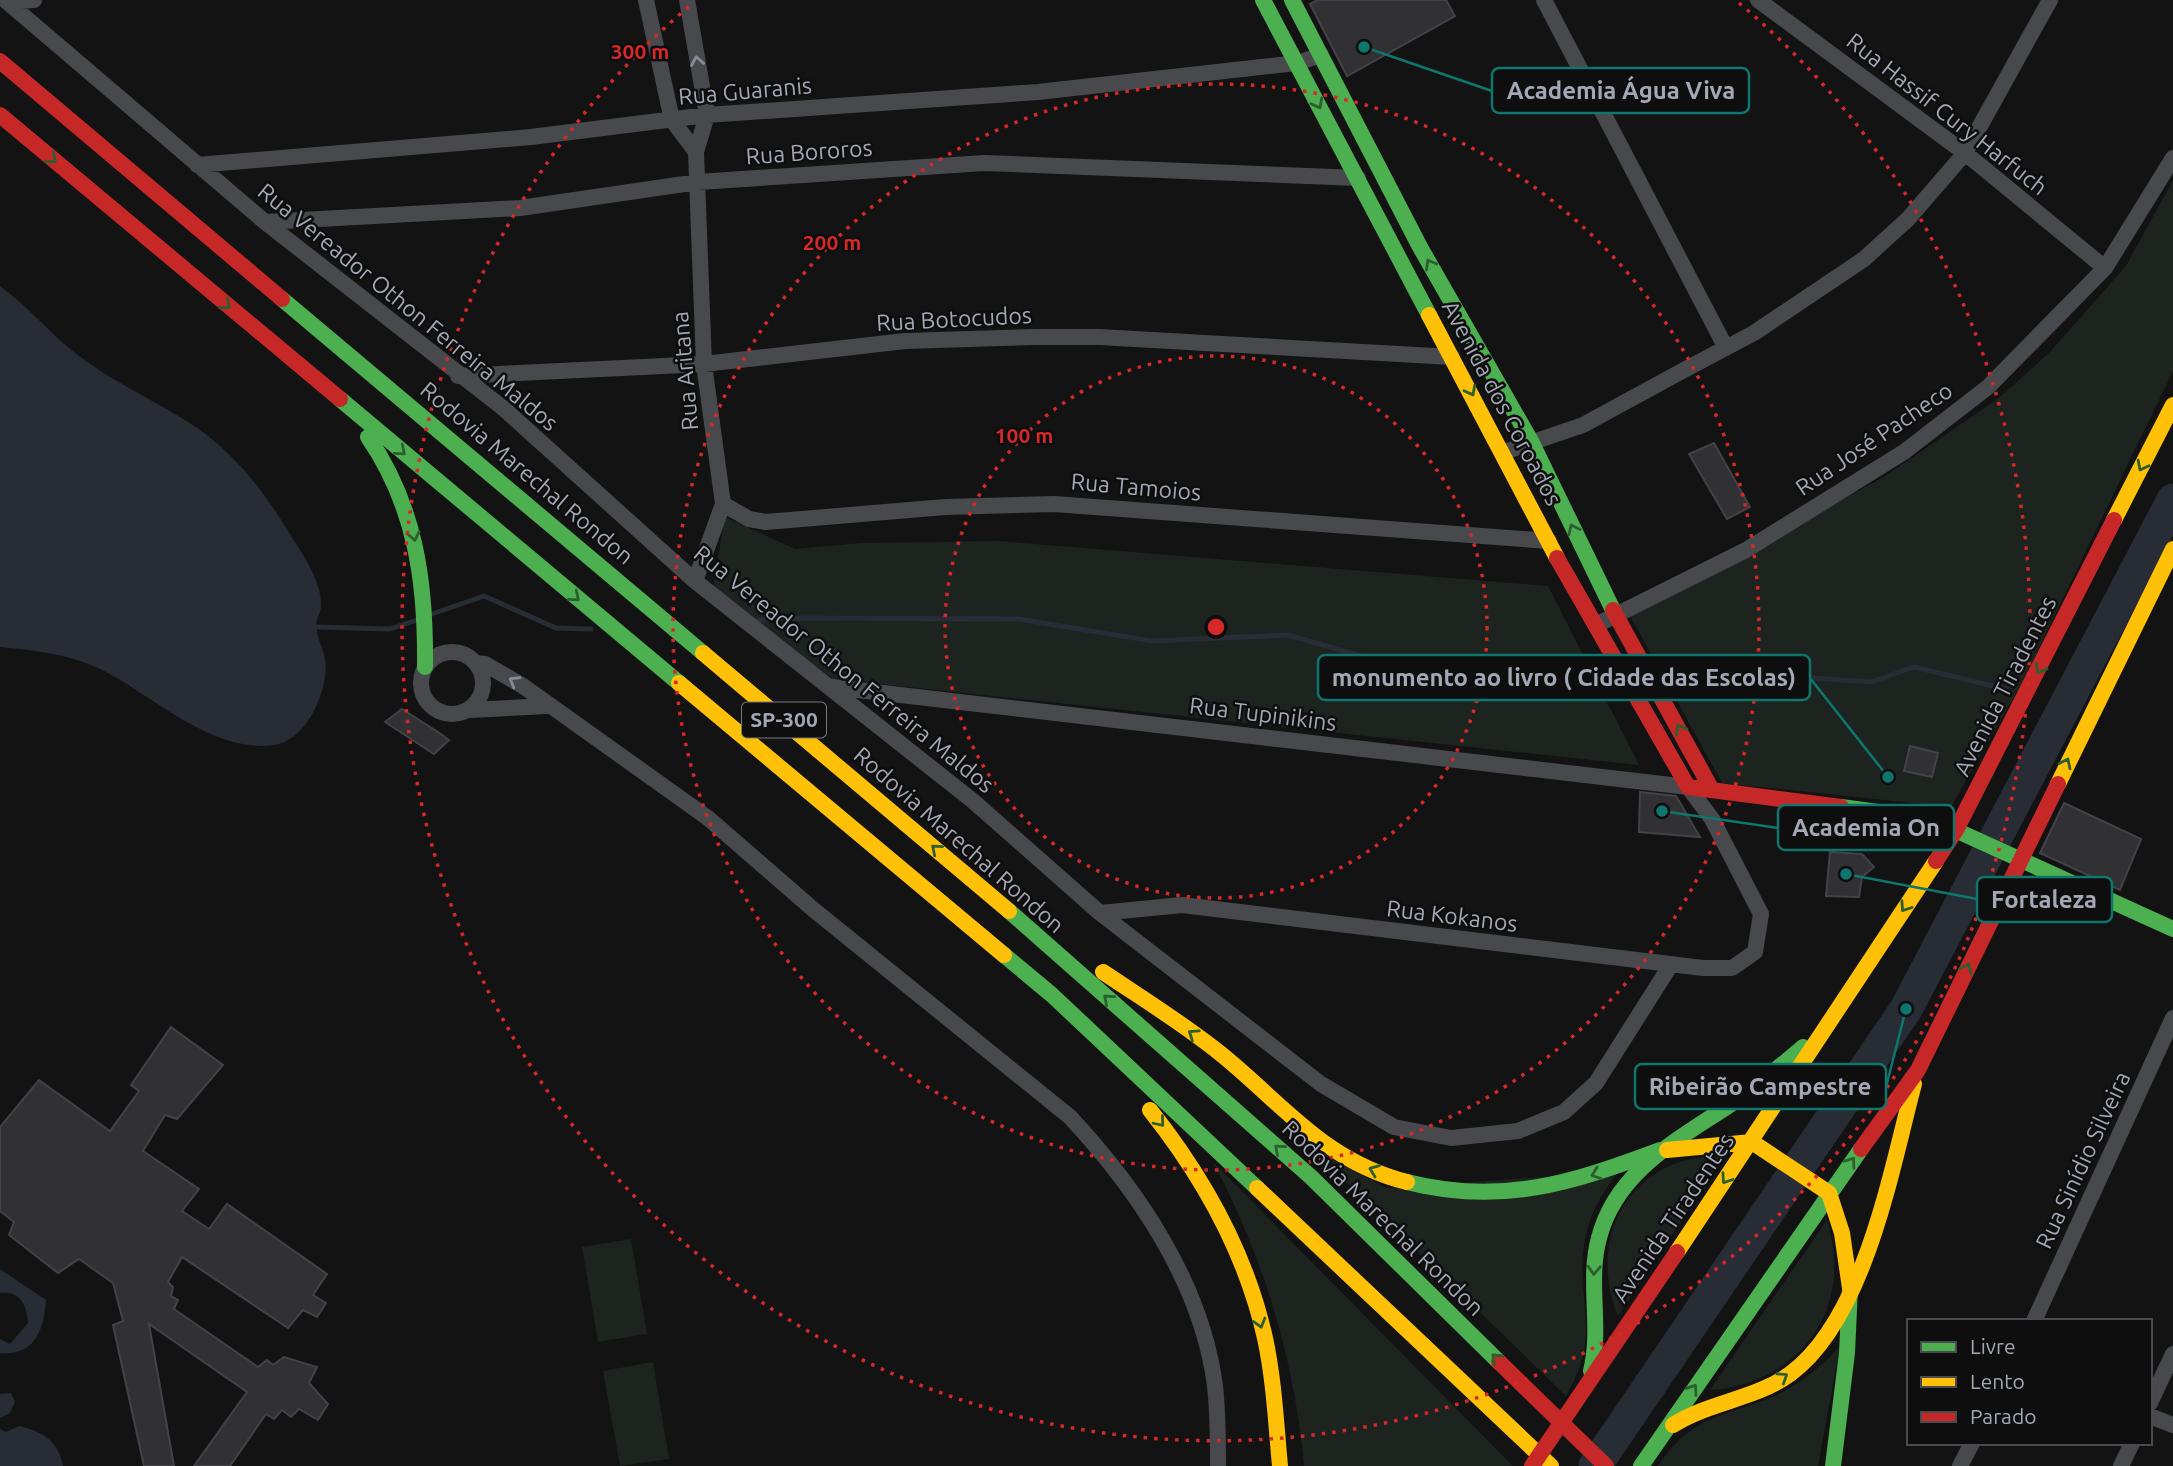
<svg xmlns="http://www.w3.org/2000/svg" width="2173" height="1466" font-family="Ubuntu,sans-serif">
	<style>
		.green { fill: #1d241f }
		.water { fill: #272c35 }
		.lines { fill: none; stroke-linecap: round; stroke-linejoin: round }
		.stream { stroke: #272c35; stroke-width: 5 }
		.river { stroke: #272c35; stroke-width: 33 }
		.building { fill: #313133; stroke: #424248; stroke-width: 2 }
		.street { stroke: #48494c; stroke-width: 16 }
		.fast { stroke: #4caf50; stroke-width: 16 }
		.slow { stroke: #ffc107; stroke-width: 16 }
		.jam { stroke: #c62828; stroke-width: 16 }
		.oneway { stroke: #888b96 }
		.oneway2 { stroke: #2d5e30 }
		.ring { fill: none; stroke: #d62828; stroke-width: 3.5; stroke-dasharray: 3.5 7 }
		.labels { text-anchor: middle; stroke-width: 5; stroke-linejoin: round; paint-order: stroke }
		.shield { fill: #0e0e0f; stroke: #777983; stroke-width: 2 }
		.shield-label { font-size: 21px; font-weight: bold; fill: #a4a7b5 }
		.street-label { font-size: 23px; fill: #a4a7b5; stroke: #0e0e0f }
		.centre { fill: #d62828; stroke: #0e0e0f; stroke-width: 3.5 }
		.ring-label { font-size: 21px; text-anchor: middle; font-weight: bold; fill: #d62828; stroke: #0e0e0f; stroke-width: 5; stroke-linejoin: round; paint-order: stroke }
		.leader { fill: none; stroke: #0f766e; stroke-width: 2.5 }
		.callout-dot { fill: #0f766e; stroke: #0e0e0f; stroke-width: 2.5 }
		.callout { fill: #0e0e0f; stroke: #0f766e; stroke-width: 2.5 }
		.callout-label { font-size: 24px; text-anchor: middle; font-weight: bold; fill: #a4a7b5 }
	</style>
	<rect width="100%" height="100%" fill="#131314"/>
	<path class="green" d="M2173,180V371L2021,685L1951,807L1722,783L1629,614L1884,477L1999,398L2050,352L2126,266Z
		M725,517L795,549L861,543L999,541L1548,586L1639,765L833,679L712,593Z
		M1311,1148L1386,1188L1618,1172C1601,1194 1588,1217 1584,1245C1576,1306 1603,1332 1566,1396Z
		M1725,1156L1618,1316C1593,1257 1613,1186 1677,1163C1693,1157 1709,1157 1725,1156Z
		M1213,1162L1511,1464L1512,1466H1304C1294,1357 1264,1259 1213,1162Z
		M1827,1220C1855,1307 1801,1384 1710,1390Z
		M631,1239L647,1334L598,1342L582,1247Z
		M1840,1346L1818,1466H1658C1695,1411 1727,1418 1781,1393C1804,1381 1823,1365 1840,1346Z
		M653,1362L669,1459L620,1466L603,1371Z"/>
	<path class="water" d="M0,286C29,307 51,335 79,356C116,384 159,402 197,428C238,456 267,496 293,539C305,558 322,583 321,606C321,613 316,619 316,626C319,649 330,653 324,683C318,708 303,740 274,745C211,754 151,693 98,668C68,654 33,650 0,647Z
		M0,1269L46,1300C44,1330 35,1356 0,1353V1339L10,1344L28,1323C27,1305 20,1291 0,1293Z
		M11,1393L15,1402L10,1413L0,1418V1394Z
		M19,1426C44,1432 58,1441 63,1466H0V1429L6,1432Z"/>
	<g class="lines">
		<path class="stream" d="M432,614L484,596L556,628L591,629
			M755,621L785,618L1019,619L1152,641L1288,635L1435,677L1529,672L1593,698L1612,693
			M316,627L390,629L417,620
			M1683,681L1709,677L1748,690L1798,677L1871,682L1914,667L2006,689"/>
		<path class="river" d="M1595,1466L1906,1009L2173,500"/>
	</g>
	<path class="building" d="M1318,0H1446L1455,16L1347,76L1310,4Z
		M1714,443L1750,507L1727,519L1689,454Z
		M402,709L441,734L449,740L434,754L385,722Z
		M1910,746L1938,753L1932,777L1904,771Z
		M1640,792L1676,796L1700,837L1639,832Z
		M2064,803L2141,839L2120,890L2040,853Z
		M1830,852L1862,854L1874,867L1862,877L1859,897L1826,896Z
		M171,1027L223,1065L177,1119L165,1115L143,1151L199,1189L182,1211L209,1229L227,1204L327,1274L313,1295L326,1303L317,1317L303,1310L288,1328L182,1257L168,1282L173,1287L171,1296L178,1300L174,1309L258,1367L267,1360L273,1365L284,1357L317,1367L309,1383L328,1404L318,1420L299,1409L291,1417L282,1410L274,1419L266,1414L230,1466H194L247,1392L149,1324L174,1466H144L113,1325L123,1321L113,1283L79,1259L58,1273L9,1235L14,1222L0,1211V1127L39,1080L110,1131L139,1091L131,1085Z"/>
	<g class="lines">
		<path class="street" d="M5,0L265,222L503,408L695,581L973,801L1100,913L1321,1084L1394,1127L1451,1138L1518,1131L1564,1112L1596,1083L1670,966
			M646,0L672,120L696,152
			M687,0L707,115L696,152L704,364L723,504L695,581
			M1544,0L1726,348
			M1758,0L1965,153L2105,268
			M7,2L34,0
			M197,165L531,137L707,115L1038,92L1297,63L1321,55
			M265,222L520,208L698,182L984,163L1358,178
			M458,376L704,364L905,341L1036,337H1099L1452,357
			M1504,452L1583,425L1684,370L1754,333L1864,259L1908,219L1965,153L2050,0
			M723,504L749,519L766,522L945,507L1054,504L1549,541
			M1596,625L1746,550L1904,452L1988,387L2105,268L2173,158
			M421 683a31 31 0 1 1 62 0a31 31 0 1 1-62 0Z
			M476,663L485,664L523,686L708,818L814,910L1070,1117C1138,1190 1202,1284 1215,1386C1218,1412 1218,1440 1218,1466
			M832,687L1688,787L1712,819L1761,914L1755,952L1732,968H1703L1182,905L1100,913
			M470,710L547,706
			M2034,1321L2173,1018
			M2150,1403L2173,1354
			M2150,1416L2173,1425
			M1960,1466L1972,1443
			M2121,1466L2132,1443"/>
		<path class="fast" d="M1263,0L1429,315
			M1292,0L1420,247L1531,441L1613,610
			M282,299L703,653
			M340,399L679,683
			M368,437C416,507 426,583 425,667
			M1841,807L1931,819L2173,929
			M1009,911L1311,1177L1499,1362
			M1004,955L1052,995L1257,1188
			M1407,1182C1501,1206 1572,1183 1660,1150
			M1591,1371C1602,1327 1587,1281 1599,1238C1616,1171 1679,1139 1731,1104C1756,1086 1780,1067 1803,1047
			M1641,1466L1861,1149
			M1833,1466L1847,1353L1850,1288"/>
		<path class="slow" d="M1429,315L1557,558
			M2114,520L2173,405
			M703,653L1009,911
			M679,683L1004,955
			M2058,784L2173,549
			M1103,972C1143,999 1184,1024 1221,1054C1284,1105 1324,1161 1407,1182
			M1150,1110C1204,1178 1246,1253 1265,1338C1274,1380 1276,1423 1280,1466
			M1667,1150L1752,1142L1829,1193L1842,1233L1850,1288
			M1257,1188L1551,1466
			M1677,1252L1936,861
			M1673,1425C1709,1402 1756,1399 1790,1374C1865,1319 1891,1170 1914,1084"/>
		<path class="jam" d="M0,61L282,299
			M0,115L340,399
			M1557,558L1688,787L1841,807
			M1613,610L1712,790
			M1936,861L1956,830L2114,520
			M1861,1149L1918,1070L2058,784
			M1499,1362L1606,1466
			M1532,1466L1677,1252"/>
	</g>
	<defs><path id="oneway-chevron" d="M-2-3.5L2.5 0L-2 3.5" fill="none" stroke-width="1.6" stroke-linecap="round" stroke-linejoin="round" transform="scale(1.75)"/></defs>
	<g class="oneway">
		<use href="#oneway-chevron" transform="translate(697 61) rotate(-100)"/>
		<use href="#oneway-chevron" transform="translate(514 681) rotate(-149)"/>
	</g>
	<g class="oneway2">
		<use href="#oneway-chevron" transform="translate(1318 104) rotate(62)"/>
		<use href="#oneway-chevron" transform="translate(52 159) rotate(41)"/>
		<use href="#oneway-chevron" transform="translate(1430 264) rotate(-120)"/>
		<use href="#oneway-chevron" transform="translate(226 305) rotate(40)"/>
		<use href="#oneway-chevron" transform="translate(1471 391) rotate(62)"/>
		<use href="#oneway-chevron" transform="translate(401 451) rotate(40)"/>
		<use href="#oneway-chevron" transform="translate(2142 466) rotate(117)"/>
		<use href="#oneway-chevron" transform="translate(1573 529) rotate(-115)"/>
		<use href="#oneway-chevron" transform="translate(414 536) rotate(79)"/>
		<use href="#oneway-chevron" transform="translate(575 597) rotate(40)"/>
		<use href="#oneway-chevron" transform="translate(2040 669) rotate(117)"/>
		<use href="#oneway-chevron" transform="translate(1680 729) rotate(-119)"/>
		<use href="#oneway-chevron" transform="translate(2066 763) rotate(-64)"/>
		<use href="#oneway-chevron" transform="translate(936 849) rotate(-140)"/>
		<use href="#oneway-chevron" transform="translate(1905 907) rotate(124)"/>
		<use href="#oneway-chevron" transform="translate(1967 968) rotate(-64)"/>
		<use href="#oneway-chevron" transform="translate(1108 999) rotate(-139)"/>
		<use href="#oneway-chevron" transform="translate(1193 1034) rotate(-146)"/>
		<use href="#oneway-chevron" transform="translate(1160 1122) rotate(50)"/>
		<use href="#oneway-chevron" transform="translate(1279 1149) rotate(-139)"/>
		<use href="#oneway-chevron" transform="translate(1851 1162) rotate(-54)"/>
		<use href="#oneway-chevron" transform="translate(1374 1170) rotate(-159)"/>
		<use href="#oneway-chevron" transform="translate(1596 1174) rotate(160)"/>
		<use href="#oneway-chevron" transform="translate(1726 1179) rotate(124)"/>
		<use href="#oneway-chevron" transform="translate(1594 1270) rotate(93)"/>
		<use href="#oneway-chevron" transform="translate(1260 1323) rotate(74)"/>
		<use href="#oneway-chevron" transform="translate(1496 1358) rotate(-136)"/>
		<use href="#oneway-chevron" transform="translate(1783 1377) rotate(-33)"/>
		<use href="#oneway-chevron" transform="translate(1693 1389) rotate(-55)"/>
	</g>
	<g class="ring">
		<circle cx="1216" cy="627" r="271"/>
		<circle cx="1216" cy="627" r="543"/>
		<path d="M1739 3A814 814 0 1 1 693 3"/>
	</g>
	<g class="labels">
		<rect class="shield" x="742" y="702.5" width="84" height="35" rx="5"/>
		<g class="shield-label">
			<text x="784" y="727">SP-300</text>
		</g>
		<g class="street-label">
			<text transform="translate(745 91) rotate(-5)" y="8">Rua Guaranis</text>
			<text transform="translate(1947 114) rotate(38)" y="8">Rua Hassif Cury Harfuch</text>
			<text transform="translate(809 152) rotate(-4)" y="8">Rua Bororos</text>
			<text transform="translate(408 307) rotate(39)" y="8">Rua Vereador Othon Ferreira Maldos</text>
			<text transform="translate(954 319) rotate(-3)" y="8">Rua Botocudos</text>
			<text transform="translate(685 371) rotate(-95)" y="8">Rua Aritana</text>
			<text transform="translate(1502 403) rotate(62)" y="8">Avenida dos Coroados</text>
			<text transform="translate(1874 439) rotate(-34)" y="8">Rua José Pacheco</text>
			<text transform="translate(527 473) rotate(40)" y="8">Rodovia Marechal Rondon</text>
			<text transform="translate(1136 487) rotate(5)" y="8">Rua Tamoios</text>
			<text transform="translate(844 669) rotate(39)" y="8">Rua Vereador Othon Ferreira Maldos</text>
			<text transform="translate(2005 686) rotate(-63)" y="8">Avenida Tiradentes</text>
			<text transform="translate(1263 714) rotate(7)" y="8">Rua Tupinikins</text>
			<text transform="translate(959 840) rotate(41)" y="8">Rodovia Marechal Rondon</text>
			<text transform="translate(1452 916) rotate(7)" y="8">Rua Kokanos</text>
			<text transform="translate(2083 1160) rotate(-65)" y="8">Rua Sinídio Silveira</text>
			<text transform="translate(1383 1218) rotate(44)" y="8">Rodovia Marechal Rondon</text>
			<text transform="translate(1673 1218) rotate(-56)" y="8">Avenida Tiradentes</text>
		</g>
	</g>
	<circle cx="1216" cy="627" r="10" class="centre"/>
	<g class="ring-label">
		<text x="640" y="59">300 m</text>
		<text x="832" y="250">200 m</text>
		<text x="1024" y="443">100 m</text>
	</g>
	<path class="leader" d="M1364 47L1492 91M1888 777L1810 678M1662 811L1778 828M1846 874L1977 899M1906 1009L1886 1087"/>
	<g class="callout-dot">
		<circle cx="1364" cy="47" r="7"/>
		<circle cx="1888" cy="777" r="7"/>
		<circle cx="1662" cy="811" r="7"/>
		<circle cx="1846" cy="874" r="7"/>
		<circle cx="1906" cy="1009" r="7"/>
	</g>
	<g class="callout">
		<rect x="1492" y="68" width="257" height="45" rx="7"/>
		<rect x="1318" y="655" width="492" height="45" rx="7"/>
		<rect x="1778" y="805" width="176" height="45" rx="7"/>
		<rect x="1977" y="877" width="135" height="45" rx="7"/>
		<rect x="1635" y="1064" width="251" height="45" rx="7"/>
	</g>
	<g class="callout-label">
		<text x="1621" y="99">Academia Água Viva</text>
		<text x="1564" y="686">monumento ao livro ( Cidade das Escolas)</text>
		<text x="1866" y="836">Academia On</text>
		<text x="2044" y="908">Fortaleza</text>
		<text x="1760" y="1095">Ribeirão Campestre</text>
	</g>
	<rect x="1907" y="1319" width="245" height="126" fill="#0e0e0f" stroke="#4a4b51" stroke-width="2"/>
	<rect x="1921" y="1342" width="35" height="10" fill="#4caf50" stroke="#4a4b51" stroke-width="2"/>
	<text x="1970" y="1354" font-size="21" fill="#a4a7b5">Livre</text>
	<rect x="1921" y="1377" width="35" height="10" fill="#ffc107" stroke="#4a4b51" stroke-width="2"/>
	<text x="1970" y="1389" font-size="21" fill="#a4a7b5">Lento</text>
	<rect x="1921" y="1412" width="35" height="10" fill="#c62828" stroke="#4a4b51" stroke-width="2"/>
	<text x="1970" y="1424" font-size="21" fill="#a4a7b5">Parado</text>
</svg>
